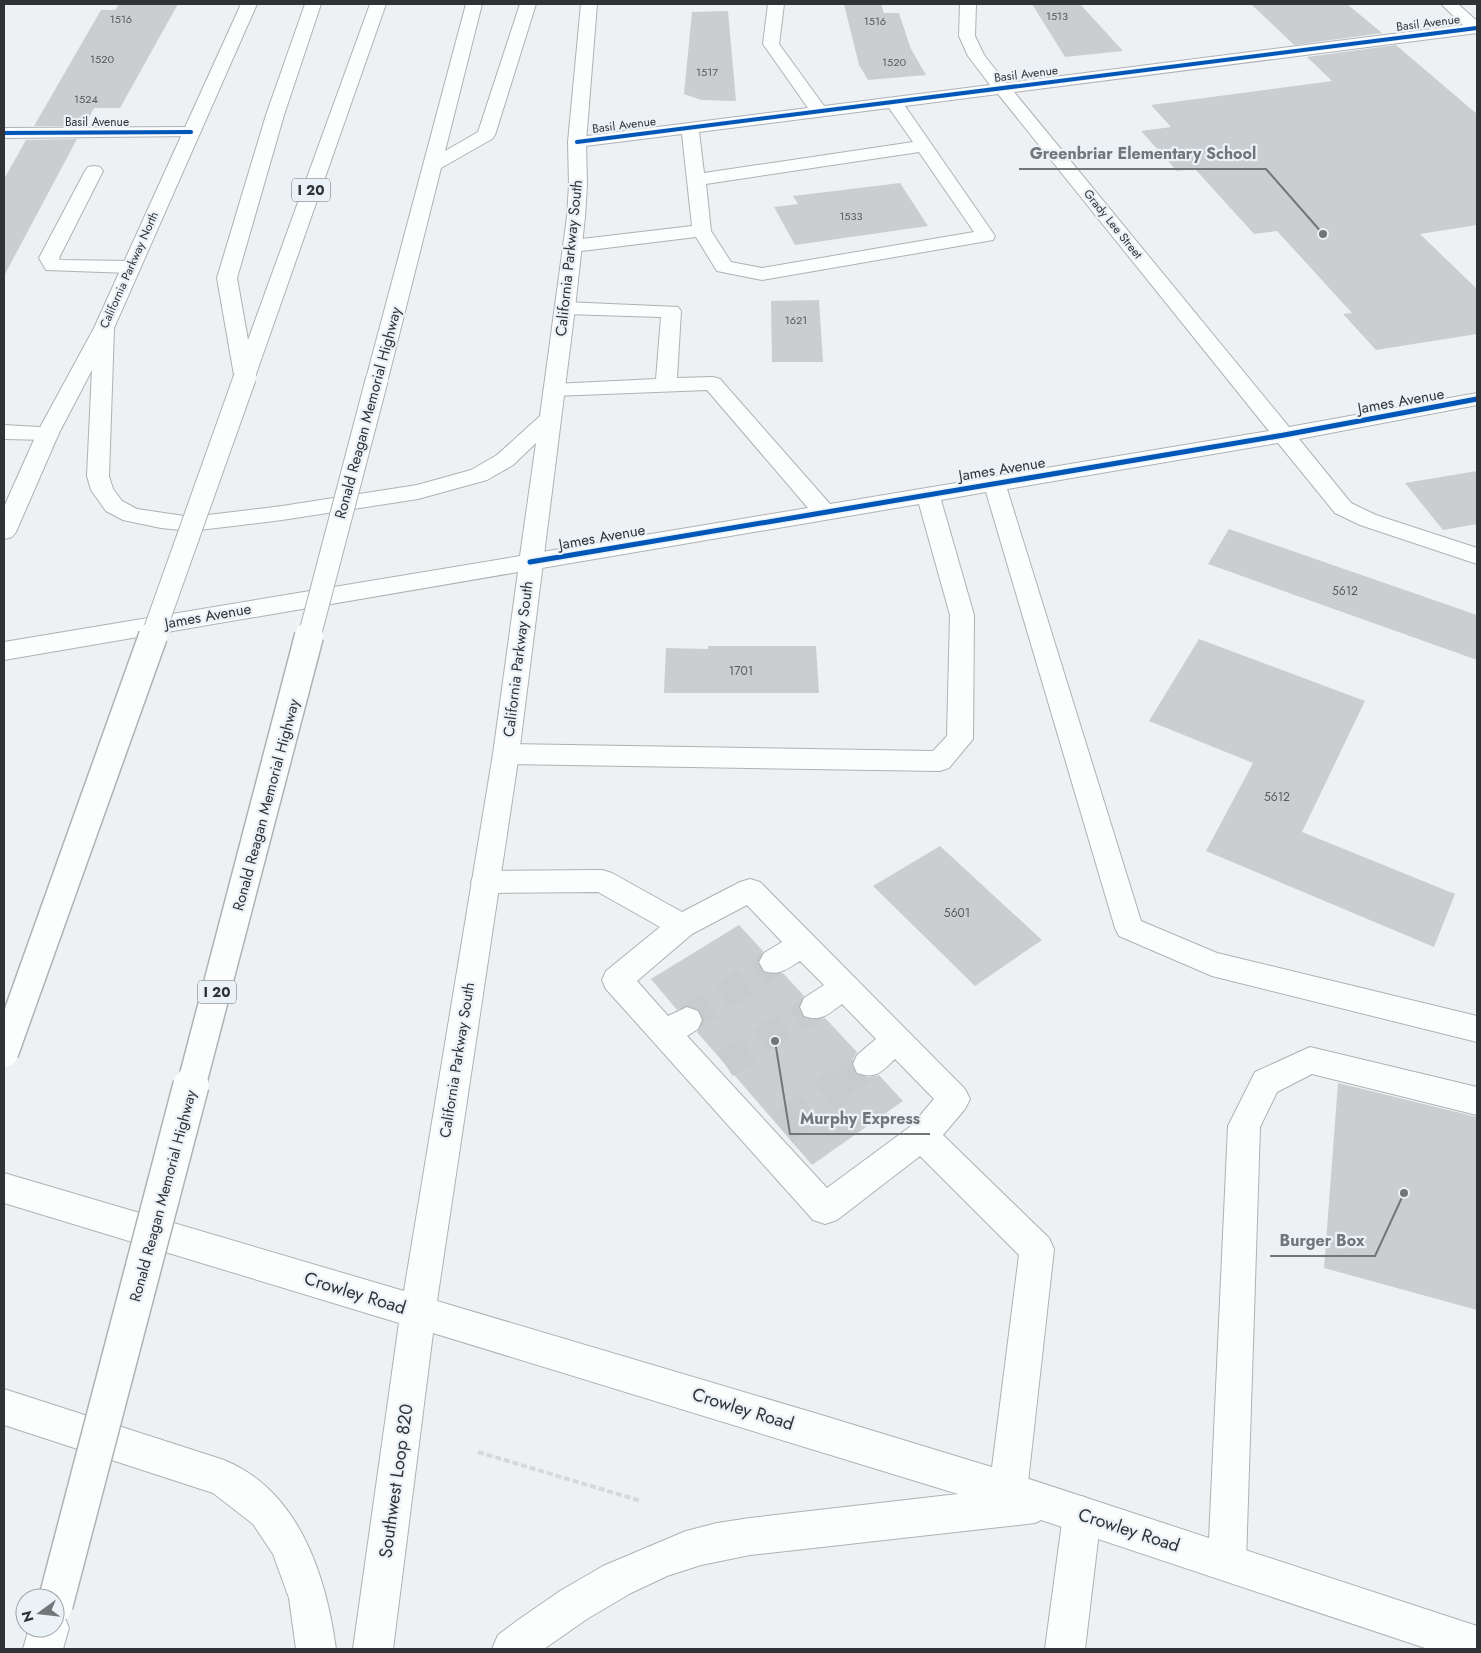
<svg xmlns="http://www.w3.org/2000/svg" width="1481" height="1653" font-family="Jost,sans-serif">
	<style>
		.building { fill: #cbced0 }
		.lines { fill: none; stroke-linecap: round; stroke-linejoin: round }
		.minor-tunnel-far1 { stroke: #c7cbce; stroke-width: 28; stroke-dasharray: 28 14; stroke-linecap: butt }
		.minor-tunnel { stroke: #c7cbce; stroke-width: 35; stroke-dasharray: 35 18; stroke-linecap: butt }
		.minor-casing { stroke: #afb2b5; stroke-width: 2 }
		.major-casing { stroke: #afb2b5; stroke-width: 2 }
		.highway-casing { stroke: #afb2b5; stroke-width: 2 }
		.path { stroke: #d7d8d9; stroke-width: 4; stroke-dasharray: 6 3; stroke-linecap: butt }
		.minor { fill: #fcfdfd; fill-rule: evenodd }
		.major { fill: #fcfdfd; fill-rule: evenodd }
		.highway { fill: #fcfdfd; fill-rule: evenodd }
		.highway-bridge-far2-casing { stroke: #afb2b5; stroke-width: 24; stroke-linecap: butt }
		.highway-bridge-far1-casing { stroke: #afb2b5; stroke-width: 31; stroke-linecap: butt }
		.highway-bridge-casing { stroke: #afb2b5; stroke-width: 38; stroke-linecap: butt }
		.highway-bridge-far2 { stroke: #fcfdfd; stroke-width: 22 }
		.highway-bridge-far1 { stroke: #fcfdfd; stroke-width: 28 }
		.highway-bridge { stroke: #fcfdfd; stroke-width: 35 }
		.cycleway-far1-casing { stroke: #eaf2f7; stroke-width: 5.5 }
		.cycleway-casing { stroke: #eaf2f7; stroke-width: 8 }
		.cycleway-far1 { stroke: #0057b8; stroke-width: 4 }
		.cycleway { stroke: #0057b8; stroke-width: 5 }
		.labels { text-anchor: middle; stroke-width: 4.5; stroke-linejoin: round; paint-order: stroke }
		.far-number-label { font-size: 11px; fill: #575a5c }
		.far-street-label { font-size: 12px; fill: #303336; stroke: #eaf2f7 }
		.number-label { font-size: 12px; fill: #575a5c }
		.shield { fill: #eaf2f7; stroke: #686c70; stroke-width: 1 }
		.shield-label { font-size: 14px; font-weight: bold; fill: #303336 }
		.street-label { font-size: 15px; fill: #303336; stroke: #eaf2f7 }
		.near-street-label { font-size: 18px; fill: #303336; stroke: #eaf2f7 }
		.leader { fill: none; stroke: #727678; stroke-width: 2 }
		.callout-dot { fill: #727678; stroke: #eaf2f7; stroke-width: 2 }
		.callout-label { font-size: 16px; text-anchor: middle; font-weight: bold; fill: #727678; stroke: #eaf2f7; stroke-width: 4.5; stroke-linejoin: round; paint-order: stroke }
	</style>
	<rect width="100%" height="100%" fill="#edf1f4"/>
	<path class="building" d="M119,4H178L120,108H94L85,126H34L101,10H115Z
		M844,4H881L884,13H899L911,49L926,75L868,80L859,65Z
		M1032,4H1080L1123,51L1065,57Z
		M1251,4H1347L1382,33L1294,45Z
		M728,11L736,101L701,100L684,94L692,12Z
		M1396,45L1477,114V225L1420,234L1477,289V334L1376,350L1343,314L1352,313L1277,231L1254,234L1195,169L1177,171L1141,131L1171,127L1151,105L1332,81L1307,57Z
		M77,139L4,276V179L26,140Z
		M900,183L928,226L795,245L774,207L798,204L793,196Z
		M819,300L823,362H772L771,301Z
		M1477,471V524L1443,530L1405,483Z
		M1229,529L1477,615V660L1208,564Z
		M1199,639L1365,701L1302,832L1455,894L1434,947L1206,851L1253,763L1149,721Z
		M708,646H816L819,693H664L666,648L708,649Z
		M940,846L1042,940L975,986L873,886Z
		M739,925L763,951L757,961L762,972L774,975L783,973L804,996L798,1006L802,1017L815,1020L825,1018L857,1052L851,1063L855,1074L869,1077L879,1075L903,1101L812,1165L697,1032L704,1021L700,1010L688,1005L677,1010L651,979Z
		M1338,1083L1477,1117V1310L1324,1268Z"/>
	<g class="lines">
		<path class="minor-tunnel-far1" d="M687,1020L774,962
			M725,1064L815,1007
			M838,1087L868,1064"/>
		<path class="minor-tunnel" d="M782,1129L840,1085"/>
		<g class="minor-casing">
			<path id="minor" d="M768,4H784L779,44L824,106L990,85L968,56L959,36L960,4H976L975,36L984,55L1006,83L1463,25L1441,4H1458L1477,21V33L1014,92L1289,427L1477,393V405L1299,439L1351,503L1376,515L1477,548V564L1360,525L1335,513L1278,443L1007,489L1141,921L1217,953L1477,1016V1042L1212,976L1119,936L1115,928L986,492L941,500L974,615L973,739L949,768L940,771L506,764L497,761L493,754L497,747L506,744L933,751L947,736L950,615L919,504L530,570L522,568L518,562L522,556L530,554L808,508L707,390L554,396L547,394L543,390L547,386L554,384L656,379L661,317L565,314L558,312L555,308L558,304L565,302L678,307L681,311L677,378L713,377L720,379L830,504L1269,431L998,94L905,106L995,236L993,240L762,280L717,271L696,237L573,252L566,250L563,246L566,242L573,240L692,226L682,134L577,147L571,146L568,142L571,138L808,108L763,44ZM889,108L913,142L704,173L699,132ZM919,152L974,232L762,268L731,262L711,231L706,184Z
				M191,127L197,128L200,132L197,136L4,138V128Z
				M94,166L100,167L103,171L59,258L60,260L130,261L137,263L140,267L137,271L130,273L46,270L39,258L85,171L88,167Z
				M4,425L56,428L59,433L56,438L48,440L4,439Z
				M602,870L612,873L682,912L740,882L750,879L760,882L965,1089L970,1099L965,1109L943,1135L1049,1238L1054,1249L1027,1491L1021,1504L1008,1510L995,1504L989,1491L1019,1255L920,1156L837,1220L825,1224L813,1220L606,989L602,980L606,971L660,927L598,892L485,893L475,890L471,882L475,874L485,871ZM747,905L782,942L764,953L759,962L764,971C779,976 787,969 800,961L824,985L804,998L800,1007L804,1016C822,1022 828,1014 842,1004L876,1039L857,1055L853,1064L857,1073C876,1080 882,1071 895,1059L934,1099L911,1126L827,1188L687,1036L698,1029L702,1020L698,1011L687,1007L668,1016L637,981L692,934Z
				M1310,1047L1477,1087V1115L1312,1074L1277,1092L1260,1127L1246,1562L1240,1575L1227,1581L1214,1575L1208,1562L1228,1126L1255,1072Z
				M1082,1496L1095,1502L1101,1515L1085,1649H1045L1063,1515L1069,1502Z"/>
		</g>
		<g class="major-casing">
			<path id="major" d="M241,4H257L114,328L109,476L113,489L122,501L137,509L191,517L282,506L417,485L471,470L497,455L540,416L567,217L569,185L568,142L581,4H597L586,142L587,185L585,217L575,308L519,754L437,1301L818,1414L1008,1472L1477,1626V1649H1428L1041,1520L1035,1523L750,1555L701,1565L667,1576L631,1593L587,1619L544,1649H492L498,1635L518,1620L560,1591L603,1566L686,1531L717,1523L750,1518L958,1494L433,1333L393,1649H353L399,1323L4,1203V1173L404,1291L493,754L518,572L4,660V642L520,556L536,443L513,465L487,480L418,499L282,520L191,531L161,528L123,520L106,511L91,490L87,476L92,370L59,433L16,532L12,537L4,539V507L37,433L94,328Z
				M4,1389L224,1460C299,1491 326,1575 336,1649H296L289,1598L273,1554L253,1524L213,1493L4,1425Z"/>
		</g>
		<g class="highway-casing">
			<path id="highway" d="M305,4H321L284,115L237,278L248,340L370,4H386L255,377L252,381L245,383L238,381L234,375L217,278L266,115Z
				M466,4H482L445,151L478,132L520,4H536L495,135L492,139L441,168L388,379L384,383L377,385L370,383L366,379Z
				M55,1611L63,1614L69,1628L63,1649H23L29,1628H55Z"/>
		</g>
		<path class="path" d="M478,1452L641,1501"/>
		<use href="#minor" class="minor"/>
		<use href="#major" class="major"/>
		<use href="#highway" class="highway"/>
		<g class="highway-bridge-far2-casing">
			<path id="highway-bridge-far2" d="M152,638L245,377
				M309,638L377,379"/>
		</g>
		<g class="highway-bridge-far1-casing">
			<path id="highway-bridge-far1" d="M4,1053L153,636
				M191,1087L309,636"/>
		</g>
		<g class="highway-bridge-casing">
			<path id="highway-bridge" d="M55,1605L191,1085"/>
		</g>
		<use href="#highway-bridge-far2" class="highway-bridge-far2"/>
		<use href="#highway-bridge-far1" class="highway-bridge-far1"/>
		<use href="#highway-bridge" class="highway-bridge"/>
		<g class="cycleway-far1-casing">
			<path id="cycleway-far1" d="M4,133L191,132
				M577,142L1477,28"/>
		</g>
		<g class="cycleway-casing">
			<path id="cycleway" d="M530,562L1284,435L1477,399"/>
		</g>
		<use href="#cycleway-far1" class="cycleway-far1"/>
		<use href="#cycleway" class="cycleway"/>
	</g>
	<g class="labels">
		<g class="far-number-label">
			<text x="1057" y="20">1513</text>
			<text x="121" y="23">1516</text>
			<text x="875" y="25">1516</text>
			<text x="102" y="63">1520</text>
			<text x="894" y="66">1520</text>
			<text x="707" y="76">1517</text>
			<text x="86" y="103">1524</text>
			<text x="851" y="220">1533</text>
			<text x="796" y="324">1621</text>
		</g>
		<g class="far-street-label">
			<text transform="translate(1428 23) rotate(-7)" y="4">Basil Avenue</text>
			<text transform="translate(1026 74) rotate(-7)" y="4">Basil Avenue</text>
			<text x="97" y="126">Basil Avenue</text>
			<text transform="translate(624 125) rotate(-7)" y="4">Basil Avenue</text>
			<text transform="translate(1113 224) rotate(51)" y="4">Grady Lee Street</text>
			<text transform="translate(129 270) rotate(-66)" y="4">California Parkway North</text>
		</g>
		<g class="number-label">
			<text x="1345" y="595">5612</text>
			<text x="741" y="675">1701</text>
			<text x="1277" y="801">5612</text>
			<text x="957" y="917">5601</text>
		</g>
		<g class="shield">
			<rect x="292" y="178.5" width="38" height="23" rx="4"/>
			<rect x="198" y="980.5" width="38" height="23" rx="4"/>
		</g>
		<g class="shield-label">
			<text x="311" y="195">I 20</text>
			<text x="217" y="997">I 20</text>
		</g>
		<g class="street-label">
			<text transform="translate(569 258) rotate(-84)" y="5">California Parkway South</text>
			<text transform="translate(1401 401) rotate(-10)" y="5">James Avenue</text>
			<text transform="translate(368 413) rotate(-75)" y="5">Ronald Reagan Memorial Highway</text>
			<text transform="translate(1002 469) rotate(-9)" y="5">James Avenue</text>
			<text transform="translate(602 537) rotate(-10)" y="5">James Avenue</text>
			<text transform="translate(208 616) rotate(-10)" y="5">James Avenue</text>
			<text transform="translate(518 659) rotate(-83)" y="5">California Parkway South</text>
			<text transform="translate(266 805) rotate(-75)" y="5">Ronald Reagan Memorial Highway</text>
			<text transform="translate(457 1060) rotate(-81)" y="5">California Parkway South</text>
			<text transform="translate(163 1196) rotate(-75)" y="5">Ronald Reagan Memorial Highway</text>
		</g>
		<g class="near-street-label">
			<text transform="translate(355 1293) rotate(17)" y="6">Crowley Road</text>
			<text transform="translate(743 1409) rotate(17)" y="6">Crowley Road</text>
			<text transform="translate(396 1481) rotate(-82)" y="6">Southwest Loop 820</text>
			<text transform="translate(1129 1530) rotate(18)" y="6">Crowley Road</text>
		</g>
	</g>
	<path class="leader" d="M1323 234L1266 169H1019M775 1041L790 1134H930M1404 1193L1375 1256H1270"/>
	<g class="callout-dot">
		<circle cx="1323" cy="234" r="5"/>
		<circle cx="775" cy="1041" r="5"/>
		<circle cx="1404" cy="1193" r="5"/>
	</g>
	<g class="callout-label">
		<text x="1143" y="159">Greenbriar Elementary School</text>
		<text x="860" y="1124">Murphy Express</text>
		<text x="1322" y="1246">Burger Box</text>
	</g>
	<rect width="1481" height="1653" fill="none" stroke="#303336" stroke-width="10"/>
	<g transform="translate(40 1613) rotate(255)"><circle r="24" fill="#eaf2f7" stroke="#a0a6aa"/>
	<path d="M0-4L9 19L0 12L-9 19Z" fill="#727678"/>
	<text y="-8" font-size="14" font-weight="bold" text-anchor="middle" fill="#303336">N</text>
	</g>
</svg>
